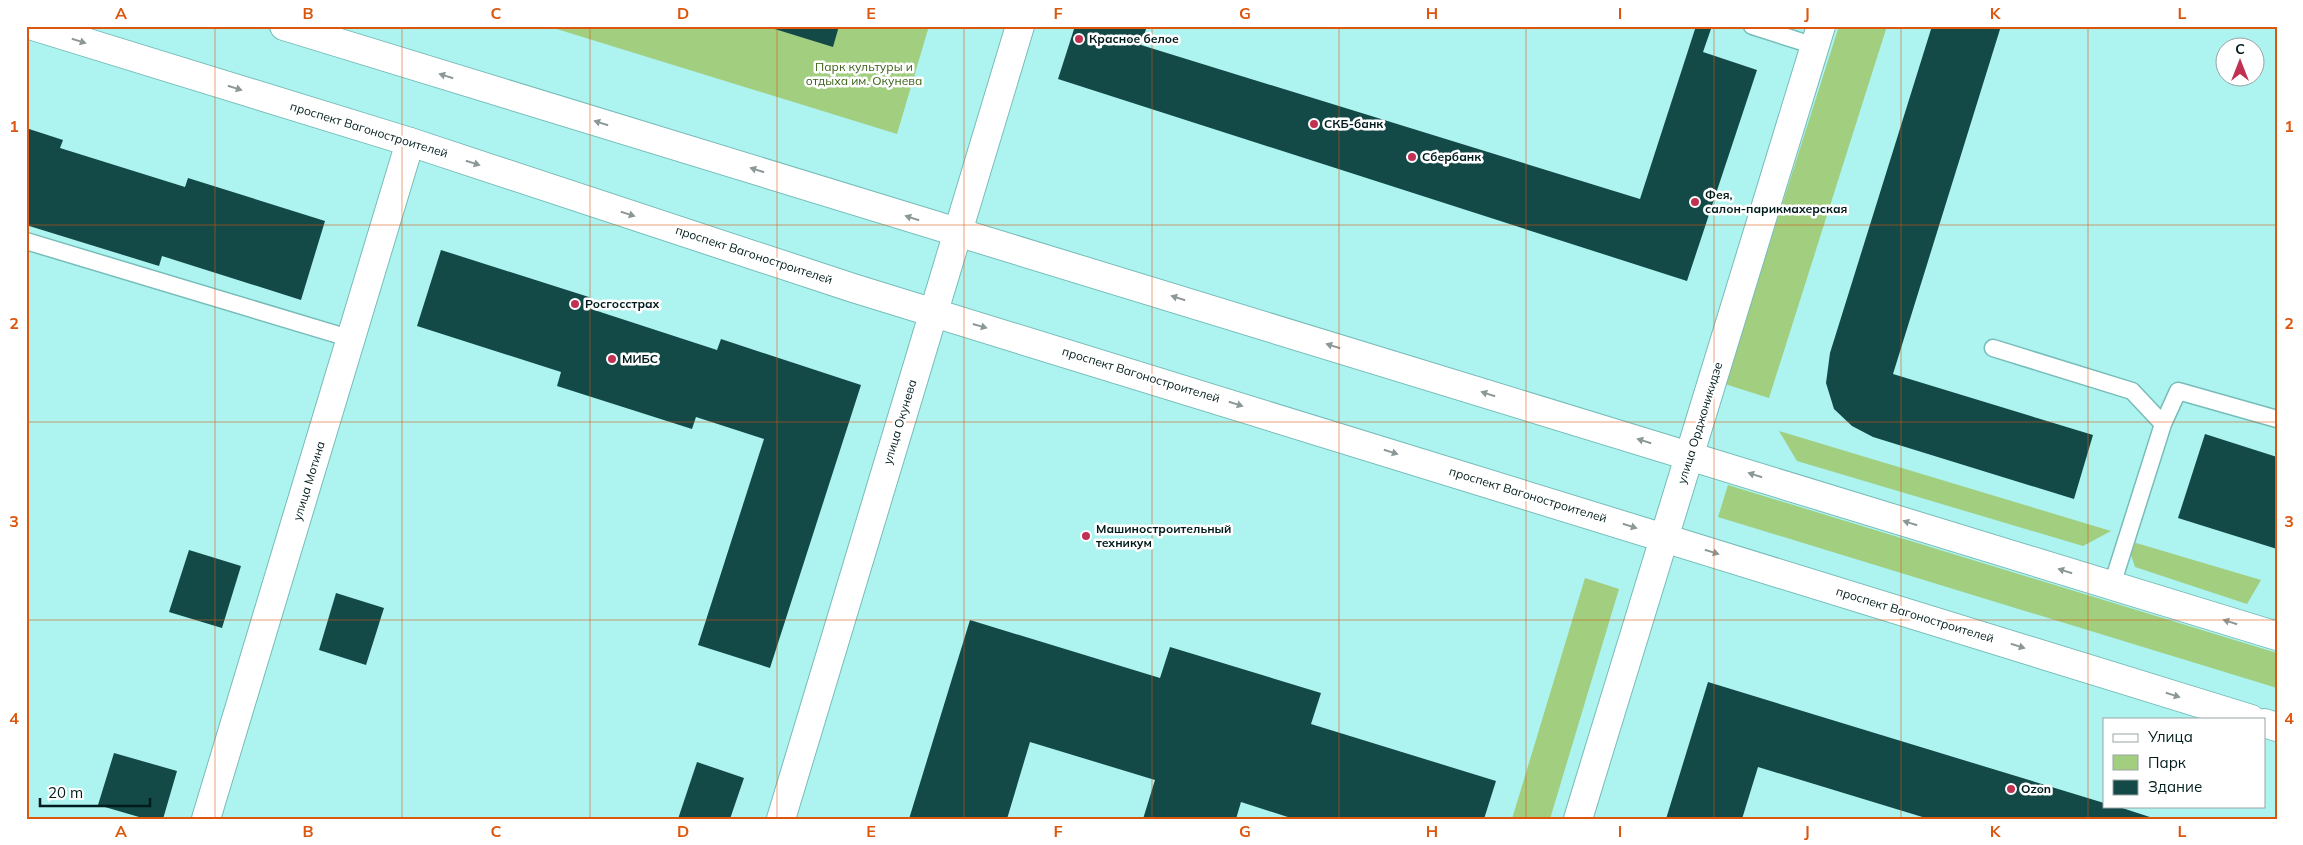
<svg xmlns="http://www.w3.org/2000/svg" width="2303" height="845" font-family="Mulish,sans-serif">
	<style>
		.green { fill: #a1ce7f }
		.building { fill: #134a48 }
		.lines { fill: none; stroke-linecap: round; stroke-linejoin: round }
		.lane-casing { stroke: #77bcb9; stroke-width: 19 }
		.street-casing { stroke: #77bcb9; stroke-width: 30 }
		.secondary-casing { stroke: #77bcb9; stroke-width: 30 }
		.lane { stroke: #fff; stroke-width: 16 }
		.street { stroke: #fff; stroke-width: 28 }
		.secondary { stroke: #fff; stroke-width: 28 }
		.oneway { fill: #8c9898 }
		.grid { fill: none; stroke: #dc560d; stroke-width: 1; stroke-opacity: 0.55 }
		.poi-dot { fill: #c13152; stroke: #fff; stroke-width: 2 }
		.labels { text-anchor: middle; stroke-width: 5; stroke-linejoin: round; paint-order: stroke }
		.poi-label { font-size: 12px; font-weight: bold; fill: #001b1b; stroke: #fff; text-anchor: start }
		.park-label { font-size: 12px; fill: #3b6017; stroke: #fff }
		.street-label { font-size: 12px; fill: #001b1b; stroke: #fff }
		.neatline { fill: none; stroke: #dc560d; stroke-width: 2 }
		.grid-label { font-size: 16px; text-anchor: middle; font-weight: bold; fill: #dc560d }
	</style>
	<rect width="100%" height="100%" fill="#adf3f0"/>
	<path class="green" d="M547,26H929L897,134Z
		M1839,26H1887L1769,398L1725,384Z
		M1779,431L2111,531L2083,546L1797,461Z
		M1728,485L2277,653V688L1718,517Z
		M2126,540L2261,580L2247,604L2135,567Z
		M1585,578L1619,589L1550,819H1512Z"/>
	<path class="building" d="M765,26H839L833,47Z
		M1075,26H1147L1141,45L1640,199L1696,26H1712L1703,52L1757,70L1687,281L1058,79Z
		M1932,26H2001L1893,374L2093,435L2074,499L1873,437L1852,426L1834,409L1826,383L1830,353Z
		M26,128L63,140L60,148L185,187L188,178L325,221L301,300L162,256L159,266L26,225Z
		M441,250L592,298L588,308L717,350L721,339L861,385L770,668L698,645L764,439L696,417L692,429L557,386L561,372L417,326Z
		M2205,434L2277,457V549L2178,518Z
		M189,550L241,566L222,628L169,612Z
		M336,593L384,608L366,665L319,650Z
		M970,620L1160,678L1170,647L1321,693L1311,724L1496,781L1484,819H1294L1241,802L1236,819H1143L1155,780L1030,742L1007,819H909Z
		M1708,682L2104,803V806H2116L2156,819H1929L1758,767L1742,819H1666Z
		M114,753L177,771L163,819H146L98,805Z
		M697,762L744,778L730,819H678Z"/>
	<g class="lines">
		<g class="lane-casing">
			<path id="lane" d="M1752,26L1815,46
				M26,241L352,339
				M1993,348L2132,391L2163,424L2112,585
				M2163,424L2178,391L2277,419"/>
		</g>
		<g class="street-casing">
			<path id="street" d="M206,819L410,142
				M781,819L1020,26"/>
		</g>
		<g class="secondary-casing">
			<path id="secondary" d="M33,26L410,142L853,288L2251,719
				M284,26L2277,636
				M2264,723L2277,727
				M1578,819L1821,26"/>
		</g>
		<use href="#lane" class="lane"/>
		<use href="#street" class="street"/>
		<use href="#secondary" class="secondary"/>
	</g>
	<defs><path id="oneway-solid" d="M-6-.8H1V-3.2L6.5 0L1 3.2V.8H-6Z" transform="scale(1.25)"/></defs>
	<g class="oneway">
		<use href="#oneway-solid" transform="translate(79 41) rotate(17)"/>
		<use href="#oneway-solid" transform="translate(446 76) rotate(-163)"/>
		<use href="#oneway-solid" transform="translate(235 88) rotate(17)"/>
		<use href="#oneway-solid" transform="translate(601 123) rotate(-163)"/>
		<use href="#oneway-solid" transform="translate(473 163) rotate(18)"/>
		<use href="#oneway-solid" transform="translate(757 170) rotate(-163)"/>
		<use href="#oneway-solid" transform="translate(628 214) rotate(18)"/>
		<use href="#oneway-solid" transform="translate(912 218) rotate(-163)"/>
		<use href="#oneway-solid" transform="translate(1178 298) rotate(-163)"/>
		<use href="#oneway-solid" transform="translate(980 326) rotate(16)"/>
		<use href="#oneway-solid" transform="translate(1333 346) rotate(-163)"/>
		<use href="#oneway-solid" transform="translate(1488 394) rotate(-163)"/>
		<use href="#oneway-solid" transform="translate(1236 404) rotate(17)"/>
		<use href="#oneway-solid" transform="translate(1644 441) rotate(-163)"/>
		<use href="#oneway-solid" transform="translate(1391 452) rotate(17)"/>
		<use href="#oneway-solid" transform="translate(1755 475) rotate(-163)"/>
		<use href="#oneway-solid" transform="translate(1910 523) rotate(-163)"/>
		<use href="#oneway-solid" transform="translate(1630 526) rotate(17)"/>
		<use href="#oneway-solid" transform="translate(1712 552) rotate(17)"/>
		<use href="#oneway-solid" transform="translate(2065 571) rotate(-163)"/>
		<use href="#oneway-solid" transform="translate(2230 622) rotate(-163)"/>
		<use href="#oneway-solid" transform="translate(2018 646) rotate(17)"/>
		<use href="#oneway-solid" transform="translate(2173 695) rotate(17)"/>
	</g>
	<path class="grid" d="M215,26V819M402,26V819M590,26V819M777,26V819M964,26V819M1152,26V819M1339,26V819M1526,26V819M1714,26V819M1901,26V819M2088,26V819M26,225H2277M26,422H2277M26,620H2277"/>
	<g class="poi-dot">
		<circle cx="1079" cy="39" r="5"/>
		<circle cx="1314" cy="124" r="5"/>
		<circle cx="1412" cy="157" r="5"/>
		<circle cx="1695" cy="202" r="5"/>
		<circle cx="575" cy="304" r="5"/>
		<circle cx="612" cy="359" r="5"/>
		<circle cx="1086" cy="536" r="5"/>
		<circle cx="2011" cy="789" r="5"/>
	</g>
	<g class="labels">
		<g class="poi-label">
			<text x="1089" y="43">Красное белое</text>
			<text x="1324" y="128">СКБ-банк</text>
			<text x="1422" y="161">Сбербанк</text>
			<text x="1705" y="199">Фея,<tspan x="1705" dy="14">салон-парикмахерская</tspan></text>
			<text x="585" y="308">Росгосстрах</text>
			<text x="622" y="363">МИБС</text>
			<text x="1096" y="533">Машиностроительный<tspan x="1096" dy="14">техникум</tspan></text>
			<text x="2021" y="793">Ozon</text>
		</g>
		<g class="park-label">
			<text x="864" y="71">Парк культуры и<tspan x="864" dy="14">отдыха им. Окунева</tspan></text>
		</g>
		<g class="street-label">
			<text transform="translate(369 130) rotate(17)" y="4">проспект Вагоностроителей</text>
			<text transform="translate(754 255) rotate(18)" y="4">проспект Вагоностроителей</text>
			<text transform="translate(1141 375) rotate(17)" y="4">проспект Вагоностроителей</text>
			<text transform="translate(900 422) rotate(-73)" y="4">улица Окунева</text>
			<text transform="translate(1700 423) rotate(-73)" y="4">улица Орджоникидзе</text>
			<text transform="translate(309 481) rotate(-73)" y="4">улица Мотина</text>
			<text transform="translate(1528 495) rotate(17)" y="4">проспект Вагоностроителей</text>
			<text transform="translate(1915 615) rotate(17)" y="4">проспект Вагоностроителей</text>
		</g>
	</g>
	<rect width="2303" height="845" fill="none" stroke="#ffffff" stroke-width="55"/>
	<rect x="2103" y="718" width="162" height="90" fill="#ffffff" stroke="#99a4a4"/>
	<rect x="2113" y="734" width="25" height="8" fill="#ffffff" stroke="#99a4a4"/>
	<text x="2148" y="742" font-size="15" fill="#001b1b">Улица</text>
	<rect x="2113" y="755" width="25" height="15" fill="#a1ce7f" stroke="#99a4a4"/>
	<text x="2148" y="768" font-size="15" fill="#001b1b">Парк</text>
	<rect x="2113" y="780" width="25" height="15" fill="#134a48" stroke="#99a4a4"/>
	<text x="2148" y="792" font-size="15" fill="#001b1b">Здание</text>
	<g transform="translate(2240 62)"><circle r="24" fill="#ffffff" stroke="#99a4a4"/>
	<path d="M0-4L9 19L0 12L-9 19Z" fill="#c13152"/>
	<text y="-8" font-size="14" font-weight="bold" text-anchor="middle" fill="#001b1b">С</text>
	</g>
	<path d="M40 798v8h110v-8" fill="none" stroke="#001b1b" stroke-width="2.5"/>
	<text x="48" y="798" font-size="15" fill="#001b1b" stroke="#ffffff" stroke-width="4" paint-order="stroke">20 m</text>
	<rect x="28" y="28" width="2248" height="790" class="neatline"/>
	<g class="grid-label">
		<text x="121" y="19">A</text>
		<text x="308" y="19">B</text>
		<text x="496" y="19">C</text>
		<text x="683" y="19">D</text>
		<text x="871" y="19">E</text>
		<text x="1058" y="19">F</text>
		<text x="1245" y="19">G</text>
		<text x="1432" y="19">H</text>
		<text x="1620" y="19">I</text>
		<text x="1807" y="19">J</text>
		<text x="1995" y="19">K</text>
		<text x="2182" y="19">L</text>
		<text x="14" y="132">1</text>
		<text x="2289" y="132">1</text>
		<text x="14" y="329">2</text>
		<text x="2289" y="329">2</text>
		<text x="14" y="527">3</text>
		<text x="2289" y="527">3</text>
		<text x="14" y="724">4</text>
		<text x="2289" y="724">4</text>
		<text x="121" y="837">A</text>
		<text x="308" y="837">B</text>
		<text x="496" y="837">C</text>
		<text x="683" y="837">D</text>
		<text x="871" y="837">E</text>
		<text x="1058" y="837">F</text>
		<text x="1245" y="837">G</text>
		<text x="1432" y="837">H</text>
		<text x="1620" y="837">I</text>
		<text x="1807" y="837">J</text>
		<text x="1995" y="837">K</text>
		<text x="2182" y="837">L</text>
	</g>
</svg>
